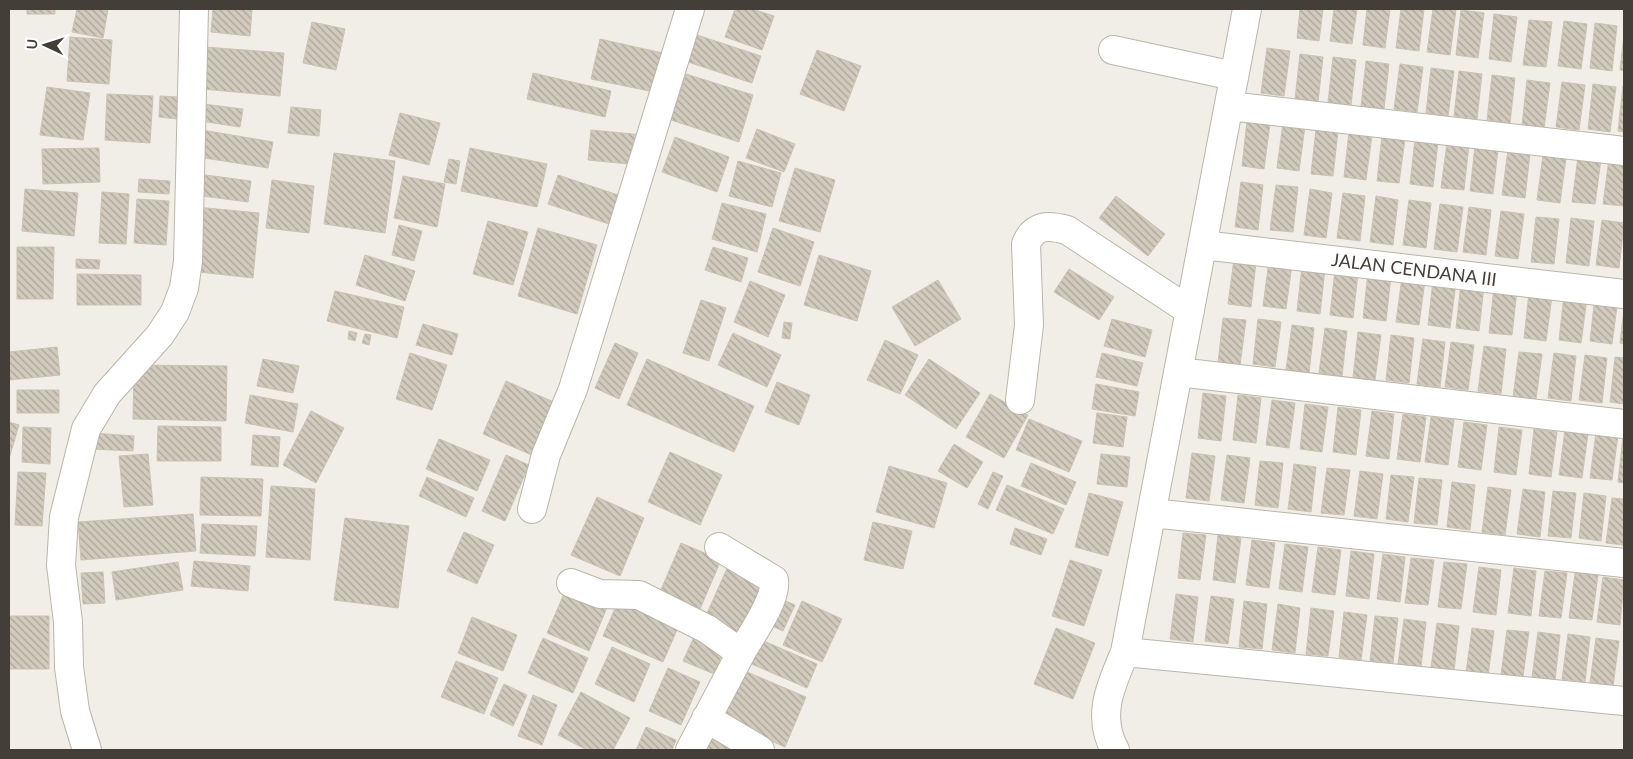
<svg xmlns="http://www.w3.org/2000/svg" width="1633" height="759" font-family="Lato,sans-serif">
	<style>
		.building { fill: url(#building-back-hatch); stroke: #cbc2b2 }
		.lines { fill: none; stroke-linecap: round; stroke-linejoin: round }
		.minor-casing { stroke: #bbb6aa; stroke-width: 30 }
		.minor { stroke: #fff; stroke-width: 28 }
		.labels { text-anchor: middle; stroke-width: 4.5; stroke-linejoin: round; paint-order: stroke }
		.street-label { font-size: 18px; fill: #433e37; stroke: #fff }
	</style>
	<defs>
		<pattern id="building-back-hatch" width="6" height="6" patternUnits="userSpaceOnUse" patternTransform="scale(1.25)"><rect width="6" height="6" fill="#d1cabd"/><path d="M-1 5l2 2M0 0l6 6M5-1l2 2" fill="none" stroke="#aba59a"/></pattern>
	</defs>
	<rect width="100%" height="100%" fill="#f1eee7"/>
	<path class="building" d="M27,9H55V14H27Z
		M77,9H108L103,38L72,32Z
		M213,9H252L250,36L211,32Z
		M735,9H752L774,16L762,50L725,37Z
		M1300,9H1323L1319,41L1297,38Z
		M1334,9H1357L1352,44L1330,41Z
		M1367,9H1390L1385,48L1363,45Z
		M1401,9H1424L1419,51L1396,48Z
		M1433,9L1456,10L1450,55L1427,52Z
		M1461,10L1484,13L1478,58L1456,55Z
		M1494,14L1517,17L1511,62L1489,59Z
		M1529,20L1552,22L1546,67L1523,65Z
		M1564,21L1587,24L1581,69L1558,66Z
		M312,22L345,29L336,70L303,63Z
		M1595,23L1617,26L1612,71L1590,68Z
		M694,34L761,56L752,83L685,61Z
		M1624,34V71L1620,70Z
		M70,37L112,40L109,84L67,81Z
		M600,39L667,54L659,93L591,79Z
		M205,47L284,53L280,96L202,89Z
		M1267,48L1290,51L1284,96L1261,93Z
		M817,50L861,66L844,111L800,94Z
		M1300,54L1323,57L1318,102L1295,99Z
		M1333,57L1356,60L1351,105L1328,102Z
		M1366,61L1389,64L1384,109L1361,106Z
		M1400,64L1423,67L1417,112L1394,109Z
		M1431,68L1454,71L1448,116L1426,113Z
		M1459,71L1482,74L1477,119L1454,116Z
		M533,73L611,91L605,117L527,99Z
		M686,74L753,95L739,142L671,120Z
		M1492,75L1515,78L1510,123L1487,120Z
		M1527,80L1550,83L1544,128L1522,125Z
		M1562,82L1585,85L1579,130L1556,127Z
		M1593,84L1616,87L1610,132L1588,129Z
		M1623,86H1624V132L1618,131Z
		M47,87L90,93L83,140L40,135Z
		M107,94L153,96L150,143L105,140Z
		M160,96L178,97L177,119L159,117Z
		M203,104L243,109L240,127L200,121Z
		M291,107L321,110L319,136L288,133Z
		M400,113L440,123L429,165L389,155Z
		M1247,121L1270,124L1264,169L1242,166Z
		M1283,123L1305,126L1299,171L1277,168Z
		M757,129L795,144L784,172L746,158Z
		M1316,129L1338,131L1333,176L1311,174Z
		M202,130L273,142L268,168L198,157Z
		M591,130L643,135L639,165L588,160Z
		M1349,132L1372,135L1366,180L1344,177Z
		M1382,136L1405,139L1399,183L1377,181Z
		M675,137L729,157L717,192L662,172Z
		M1415,139L1438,142L1433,187L1410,184Z
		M1447,143L1469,145L1464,190L1441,188Z
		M1475,146L1498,149L1493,194L1470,191Z
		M99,148L100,182L43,184L42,149Z
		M470,148L547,164L537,207L461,191Z
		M1508,150L1530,153L1525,198L1502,195Z
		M334,153L395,161L385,233L324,224Z
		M1543,155L1566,158L1560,203L1537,200Z
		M1578,157L1601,159L1595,204L1572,202Z
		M449,159L460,161L456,184L444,182Z
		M1609,159L1624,161V206L1603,204Z
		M738,161L781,173L772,207L729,196Z
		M795,168L835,180L820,232L779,221Z
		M198,174L251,181L248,202L195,195Z
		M558,175L621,196L612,225L548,204Z
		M403,176L445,184L437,227L394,218Z
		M139,179L170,181L169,194L138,192Z
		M272,180L314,186L309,233L266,228Z
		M1241,182L1263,185L1258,230L1235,227Z
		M1276,185L1298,187L1293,232L1270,230Z
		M25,189L78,193L74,236L22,231Z
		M1310,189L1332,193L1326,238L1304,235Z
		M102,192L129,194L126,244L99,243Z
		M1343,193L1365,196L1360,241L1337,238Z
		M1116,196L1165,234L1148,256L1099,218Z
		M1376,196L1398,200L1393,245L1370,242Z
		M137,199L169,201L166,245L134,243Z
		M1409,200L1431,203L1426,248L1403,245Z
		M722,203L766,214L757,252L712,239Z
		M1440,204L1463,207L1457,252L1434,249Z
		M196,207L259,213L253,278L190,271Z
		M1469,207L1491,210L1486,255L1463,252Z
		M1501,211L1524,214L1518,259L1495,256Z
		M1536,217L1559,219L1554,264L1531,262Z
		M1571,218L1594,221L1589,266L1566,263Z
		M1602,220L1624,223L1619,268L1596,265Z
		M488,221L528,232L513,285L473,274Z
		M399,225L422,231L414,261L392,255Z
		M538,228L597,245L577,314L518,296Z
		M773,228L814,242L800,286L758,272Z
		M17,247H54L53,299H17Z
		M713,247L748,258L741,282L705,270Z
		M365,255L415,271L405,301L356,285Z
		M819,255L871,271L857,321L804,305Z
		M76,259L100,260L99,269L76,268Z
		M1234,259L1256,262L1251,307L1228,304Z
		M1269,261L1292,264L1286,309L1263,306Z
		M1302,266L1325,269L1320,314L1297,311Z
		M1069,269L1114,297L1099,320L1054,292Z
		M1335,270L1358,273L1353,318L1330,315Z
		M1368,273L1391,276L1386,321L1363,318Z
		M77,274L141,275V305H77Z
		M1402,277L1425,280L1419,325L1396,322Z
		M938,280L961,319L915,346L892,307Z
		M1433,280L1456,283L1450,328L1428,325Z
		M750,281L785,295L768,337L734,322Z
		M1461,283L1484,286L1479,331L1456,328Z
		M1494,288L1517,290L1512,335L1489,333Z
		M335,291L404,307L397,338L327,321Z
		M1529,293L1552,296L1546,341L1524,338Z
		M1564,295L1587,298L1581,343L1559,340Z
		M1595,296L1618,299L1612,344L1590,341Z
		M701,300L726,308L709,361L683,353Z
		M1624,309V344L1620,343Z
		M1223,318L1246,320L1240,365L1218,363Z
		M1112,319L1152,330L1145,357L1104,346Z
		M1258,319L1281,322L1275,367L1253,364Z
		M784,322L792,323L790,339L782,338Z
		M423,324L458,334L452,355L416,345Z
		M1292,325L1314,328L1309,373L1286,370Z
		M1325,328L1347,331L1342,376L1319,373Z
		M349,331L357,333L355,341L348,339Z
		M1358,332L1381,335L1375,380L1353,377Z
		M733,333L781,355L767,387L718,365Z
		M365,334L371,335L369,345L362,343Z
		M1391,335L1414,338L1409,383L1386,380Z
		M1423,339L1445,342L1440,387L1417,384Z
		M885,340L918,355L900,394L867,380Z
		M1451,342L1474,345L1468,390L1445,387Z
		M615,343L638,353L619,399L595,388Z
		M1484,346L1506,349L1501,394L1478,391Z
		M57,347L60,375L9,380V352Z
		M1519,352L1542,354L1536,399L1513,397Z
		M410,353L447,365L432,410L396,399Z
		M1102,353L1143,363L1137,386L1096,377Z
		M1554,353L1576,356L1571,401L1548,398Z
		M1585,355L1607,358L1602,403L1579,400Z
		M1615,357L1624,358V404L1610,402Z
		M263,359L299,366L293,393L257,386Z
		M647,359L754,406L734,452L627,405Z
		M929,359L980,393L956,429L905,395Z
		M134,365L227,366L226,421L133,419Z
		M506,381L556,403L534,456L483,434Z
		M777,382L810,395L799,425L765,412Z
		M1096,384L1139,392L1135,416L1092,409Z
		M17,390H59V413H17Z
		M1203,393L1226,396L1221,441L1198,438Z
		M990,394L1028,415L1004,458L966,437Z
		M250,395L298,404L293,432L245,423Z
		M1238,395L1261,398L1256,443L1233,440Z
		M1272,400L1295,403L1289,448L1266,445Z
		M1305,404L1328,407L1322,452L1300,449Z
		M1338,407L1361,410L1356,455L1333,452Z
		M311,411L344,428L316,483L283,465Z
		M1372,411L1394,414L1389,459L1366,456Z
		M1097,413L1127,417L1123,447L1093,443Z
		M1403,414L1426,417L1420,462L1397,459Z
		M1431,417L1454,420L1448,465L1425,462Z
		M1029,419L1082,441L1069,472L1016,450Z
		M9,422L19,425L9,459Z
		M1464,422L1487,425L1481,470L1458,467Z
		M158,426L221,427V461H157Z
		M23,427L51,428L50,464L22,462Z
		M1499,427L1522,430L1516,475L1494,472Z
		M1534,429L1557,432L1551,477L1529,474Z
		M1565,430L1588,433L1582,478L1559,475Z
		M92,433L134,436L133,451L91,449Z
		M1596,433L1618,435L1612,480L1590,478Z
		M253,435L280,437L278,467L251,465Z
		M1623,437L1624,438V483L1618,482Z
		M439,439L490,460L477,491L426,469Z
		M954,444L983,462L967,488L938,471Z
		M670,452L722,475L700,525L648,502Z
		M1192,453L1215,456L1209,501L1186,498Z
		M148,454L153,505L124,507L119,456Z
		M1101,454L1130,457L1127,487L1097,484Z
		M506,455L529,465L505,521L482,511Z
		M1227,455L1250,458L1244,503L1221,500Z
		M1260,461L1283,463L1278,508L1255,505Z
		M1031,463L1076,482L1066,505L1021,486Z
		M1294,464L1316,467L1311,512L1288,509Z
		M889,466L947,483L934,528L876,512Z
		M1327,468L1350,470L1344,515L1321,513Z
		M1360,471L1383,474L1377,519L1354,516Z
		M18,472L46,473L42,526L15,525Z
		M993,472L1003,476L988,509L978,504Z
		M1391,475L1414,477L1408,522L1386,519Z
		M201,477L263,479L261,516L200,515Z
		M427,477L474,498L466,517L419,496Z
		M1419,478L1442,480L1437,525L1414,523Z
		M1452,482L1475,485L1470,530L1447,527Z
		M1007,485L1064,509L1053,534L996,510Z
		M271,486L315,489L310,560L266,557Z
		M1488,487L1511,490L1505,535L1482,532Z
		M1523,489L1545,492L1540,537L1517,534Z
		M1553,491L1576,493L1571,538L1548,536Z
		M1089,493L1123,502L1108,556L1075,547Z
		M1584,493L1606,496L1601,541L1579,538Z
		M597,497L644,518L620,576L571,555Z
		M1612,498L1624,499V545L1606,543Z
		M193,514L196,551L81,560L78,522Z
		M345,518L409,526L398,608L334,600Z
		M873,522L912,531L903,569L864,560Z
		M202,524L257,526L255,556L200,553Z
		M1015,528L1047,539L1041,555L1010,544Z
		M464,532L494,545L477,584L447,571Z
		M1183,533L1206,535L1200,580L1178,578Z
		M1218,535L1241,538L1235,583L1213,580Z
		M1252,540L1275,543L1269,588L1246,585Z
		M681,543L721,560L700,609L660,592Z
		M1285,544L1308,547L1302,592L1279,589Z
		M1318,547L1341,550L1335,595L1312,592Z
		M1351,551L1374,554L1369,599L1346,596Z
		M1383,554L1405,557L1400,602L1377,599Z
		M1411,558L1434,560L1428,605L1405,603Z
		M1070,560L1102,570L1084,626L1052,616Z
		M194,561L250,566L248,591L191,586Z
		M178,562L183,590L116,600L112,572Z
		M1444,562L1467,564L1461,609L1438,607Z
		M729,564L769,581L744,638L704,620Z
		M1479,567L1501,570L1496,615L1473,612Z
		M1514,568L1536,571L1531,616L1508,613Z
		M1545,571L1567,573L1561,618L1539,616Z
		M103,572L105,603L83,604L81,573Z
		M1575,573L1598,575L1592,620L1569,618Z
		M1603,577L1624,580L1620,625L1597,622Z
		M567,587L608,605L589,651L547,633Z
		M1176,594L1198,597L1193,642L1170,639Z
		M1211,596L1234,599L1228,644L1205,641Z
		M620,597L680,623L663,662L603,636Z
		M781,599L795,605L783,631L770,625Z
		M802,601L842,619L822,662L783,645Z
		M1244,601L1267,604L1262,649L1239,647Z
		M1278,604L1300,608L1295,653L1272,650Z
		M1311,608L1334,611L1328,656L1306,654Z
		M1344,612L1367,615L1361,660L1339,657Z
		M9,616H49V669H9Z
		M1375,616L1398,618L1393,663L1370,661Z
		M472,617L517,635L503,671L458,653Z
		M1404,619L1426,622L1421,667L1398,664Z
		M1437,623L1459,626L1454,671L1431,668Z
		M1056,628L1095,643L1073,699L1034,684Z
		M1472,628L1494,631L1488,676L1466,673Z
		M1507,630L1529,632L1523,677L1501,675Z
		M1538,632L1560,635L1555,680L1532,677Z
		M1568,634L1590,637L1585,682L1562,679Z
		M694,637L724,650L714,674L683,661Z
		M543,638L588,658L573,693L528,673Z
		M757,638L817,664L807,688L747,662Z
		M1596,638L1619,641L1613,686L1590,683Z
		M612,647L650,664L634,702L595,684Z
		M456,661L498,678L484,714L441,697Z
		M668,668L700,682L681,725L649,711Z
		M740,669L806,697L785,747L719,718Z
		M504,684L527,695L513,726L490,715Z
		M581,692L630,718L613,750H587L558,735Z
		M533,695L557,705L542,745L518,736Z
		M646,727L676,740L672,750H636Z
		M711,732L736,750H704Z"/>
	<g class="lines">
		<g class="minor-casing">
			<path id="minor" d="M1113,50L1234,76
				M1229,106L1624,151
				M1203,245L1624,294
				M1178,372L1624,424
				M1020,400L1029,325L1026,244C1034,224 1049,225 1067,230L1190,311
				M532,509L546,455L573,389L587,344L690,9
				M1152,513L1624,563
				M719,547L774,580C777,600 751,635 741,653
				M571,583L600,594L639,595L707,629L741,653L690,750
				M1125,652L1624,701
				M706,718L760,750
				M87,750L75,711L69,667L68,622L61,565L64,517L86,429L107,394L160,335L175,312L184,288L188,261L194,9
				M1115,750C1096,716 1111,685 1125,652L1247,9"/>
		</g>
		<use href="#minor" class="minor"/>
	</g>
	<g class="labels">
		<g class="street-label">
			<text transform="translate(1414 270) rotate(7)" y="6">JALAN CENDANA III</text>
		</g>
	</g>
	<rect width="1633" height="759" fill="none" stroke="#433e37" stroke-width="20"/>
	<g transform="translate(45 45) rotate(274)" stroke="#ffffff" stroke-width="4" paint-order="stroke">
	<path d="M0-4L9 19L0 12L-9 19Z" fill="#433e37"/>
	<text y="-8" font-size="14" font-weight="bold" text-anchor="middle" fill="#433e37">U</text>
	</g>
</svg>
